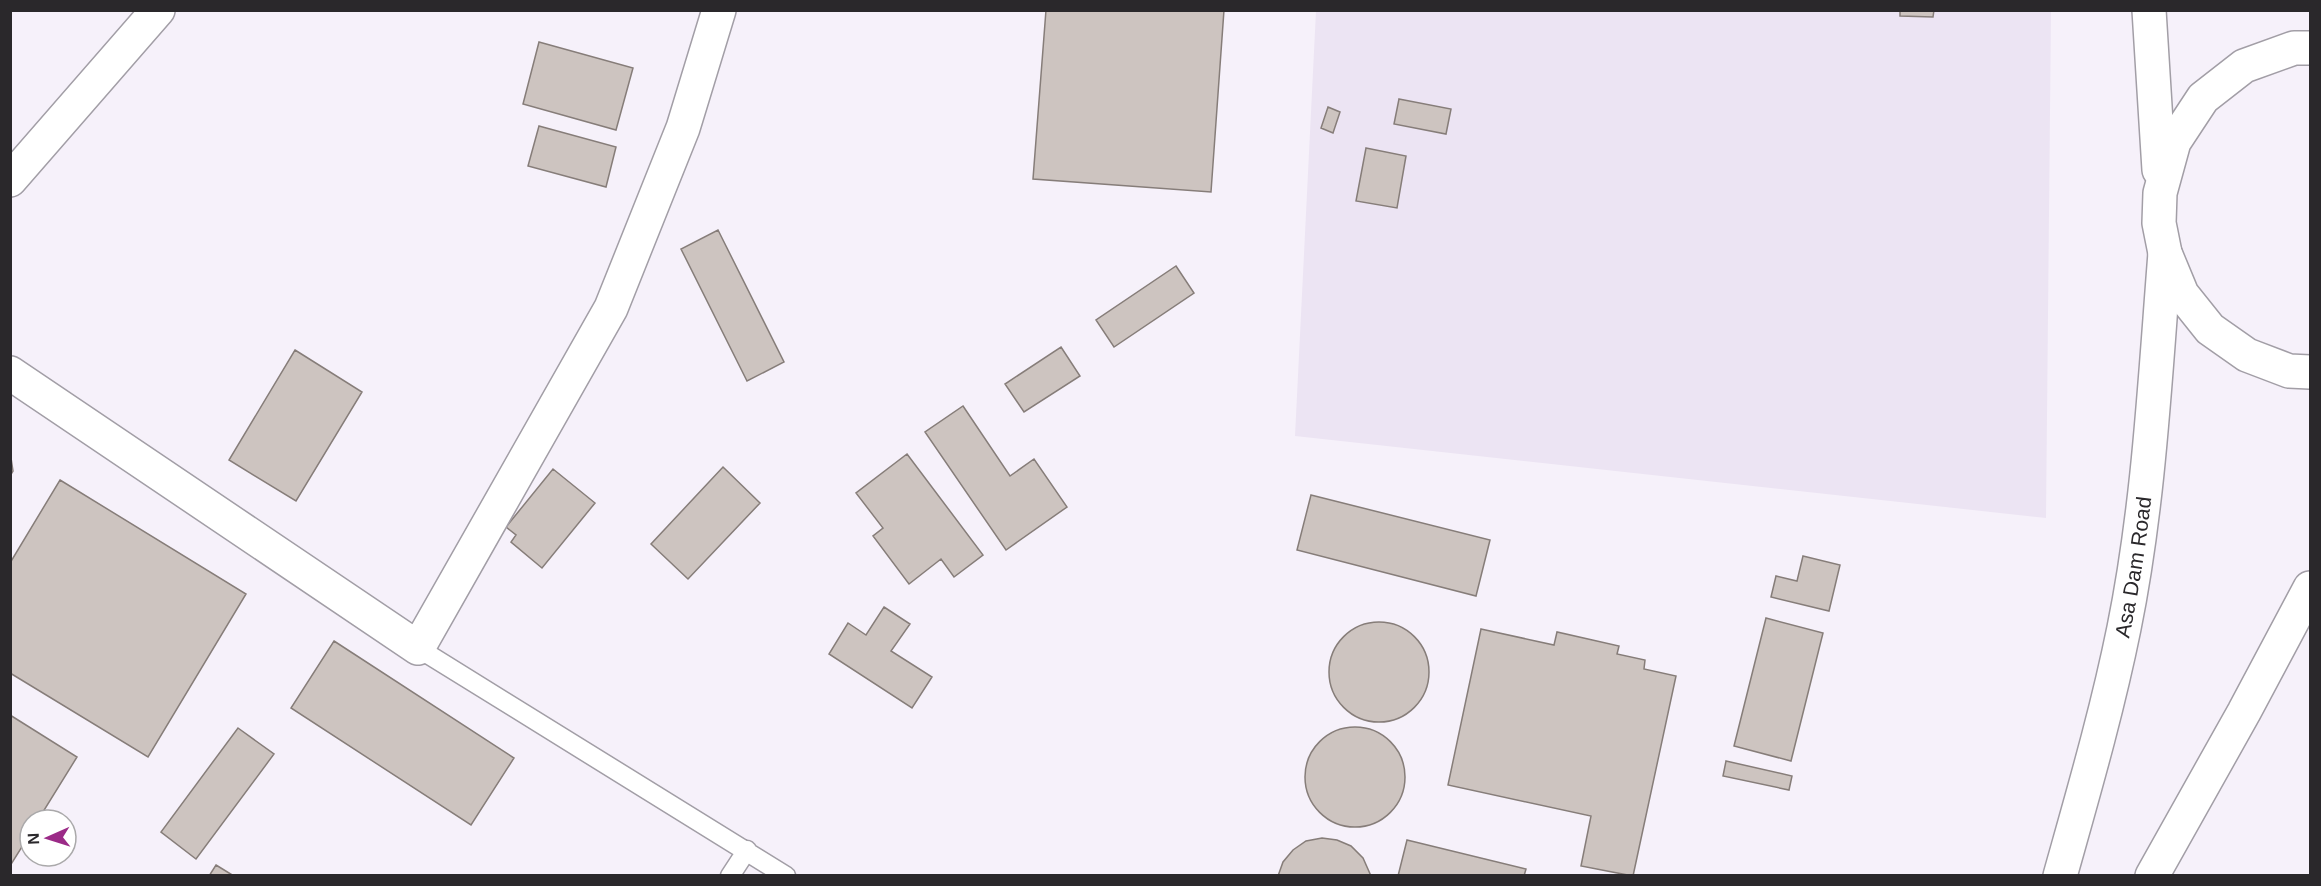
<svg xmlns="http://www.w3.org/2000/svg" width="2321" height="886" font-family="Helvetica,sans-serif">
	<style>
		.built { fill: #ece4f3 }
		.building { fill: #cdc4c0; stroke: #867d79; stroke-width: 1.5 }
		.lines { fill: none; stroke-linecap: round; stroke-linejoin: round }
		.lane-casing { stroke: #a29ea6; stroke-width: 21 }
		.street-casing { stroke: #a29ea6; stroke-width: 36 }
		.primary-casing { stroke: #a29ea6; stroke-width: 36 }
		.lane { stroke: #fff; stroke-width: 18 }
		.street { stroke: #fff; stroke-width: 33 }
		.primary { stroke: #fff; stroke-width: 33 }
		.labels { text-anchor: middle; stroke-width: 5; stroke-linejoin: round; paint-order: stroke }
		.street-label { font-size: 21px; fill: #2a282b; stroke: #fff }
	</style>
	<rect width="100%" height="100%" fill="#f6f1fa"/>
	<path class="built" d="M1316,11H2051L2046,518L1295,436Z"/>
	<path class="building" d="M1046,10H1224L1211,192L1033,179Z
		M1900,10H1934L1933,17L1900,16Z
		M539,42L633,68L616,130L523,104Z
		M1399,99L1451,109L1446,134L1394,124Z
		M1328,107L1340,112L1333,133L1321,128Z
		M539,126L616,147L606,187L528,166Z
		M1366,148L1406,156L1397,208L1356,201Z
		M718,230L784,362L747,381L681,249Z
		M1176,266L1194,293L1114,347L1096,320Z
		M1061,347L1080,376L1024,412L1005,384Z
		M295,350L362,392L296,501L229,460Z
		M963,406L1010,476L1034,459L1067,507L1006,550L925,432Z
		M10,451L13,471L10,476Z
		M907,454L983,555L954,577L941,559L909,584L873,536L883,528L856,493Z
		M723,467L760,503L688,579L651,544Z
		M553,469L595,503L542,568L511,542L516,535L506,527Z
		M60,480L246,594L148,757L10,673V563Z
		M1311,495L1490,540L1476,596L1297,550Z
		M1803,556L1840,565L1829,611L1771,597L1776,576L1797,581Z
		M884,607L910,624L891,651L932,677L912,708L829,654L848,623L866,635Z
		M1766,618L1823,633L1791,761L1734,746Z
		M1329 672a50 50 0 1 1 100 0a50 50 0 1 1-100 0Z
		M1481,629L1554,645L1557,632L1619,646L1617,654L1645,660L1644,669L1676,676L1633,876L1581,866L1591,816L1448,785Z
		M334,641L514,758L471,825L291,708Z
		M10,715L77,757L38,820H30V834L10,866Z
		M1305 777a50 50 0 1 1 100 0a50 50 0 1 1-100 0Z
		M238,728L274,754L196,859L161,832Z
		M1726,761L1792,776L1789,790L1723,776Z
		M1322,838L1337,840L1351,846L1363,858L1371,876H1278L1283,862L1293,850L1306,841Z
		M1407,840L1526,869L1524,876H1398Z
		M216,865L234,876H209Z"/>
	<g class="lines">
		<g class="lane-casing">
			<path id="lane" d="M418,648L786,876
				M730,876L747,850"/>
		</g>
		<g class="street-casing">
			<path id="street" d="M10,180L158,10
				M10,373L418,648L611,308L683,128L719,10"/>
		</g>
		<g class="primary-casing">
			<g id="primary">
				<path d="M2149,10L2159,170"/>
				<path d="M2310,48H2294L2244,66L2203,98L2174,142L2160,193L2159,223L2165,253L2182,294L2210,329L2247,355L2289,371L2310,372"/>
				<path id="s1" d="M2060,876C2083,794 2107,712 2124,628C2149,505 2155,378 2165,253"/>
				<path d="M2152,876L2244,712L2310,588"/>
			</g>
		</g>
		<use href="#lane" class="lane"/>
		<use href="#street" class="street"/>
		<use href="#primary" class="primary"/>
	</g>
	<g class="labels">
		<g class="street-label">
			<text dy="7" stroke="none"><textPath href="#s1" startOffset="318">Asa Dam Road</textPath></text>
		</g>
	</g>
	<rect width="2321" height="886" fill="none" stroke="#2a282b" stroke-width="24"/>
	<g transform="translate(48 838) rotate(267)"><circle r="28" fill="#ffffff" stroke="#aaa9aa" stroke-width="1.5"/>
	<path d="M0-4.5L10 22L0 15L-10 22Z" fill="#9b2a87"/>
	<text y="-9" font-size="16" font-weight="bold" text-anchor="middle" fill="#2a282b">N</text>
	</g>
</svg>
